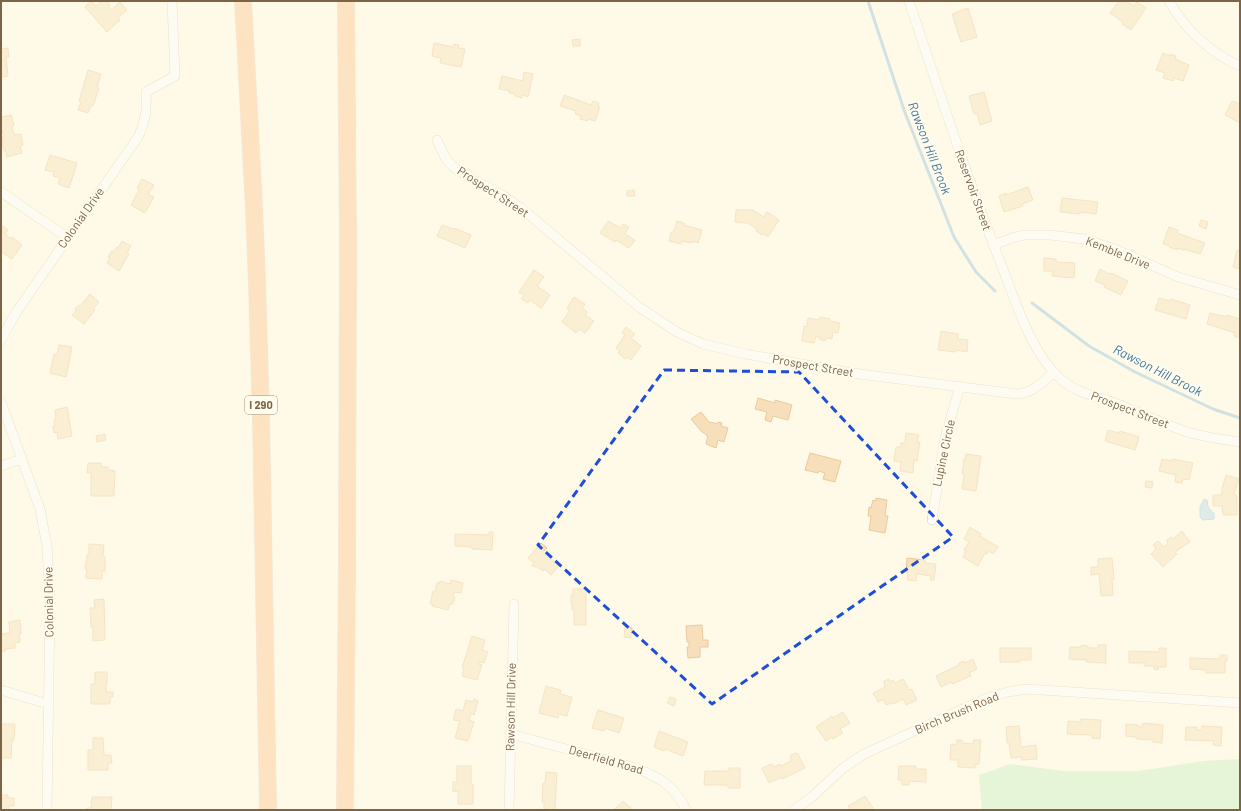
<svg xmlns="http://www.w3.org/2000/svg" width="1241" height="811" font-family="Barlow,sans-serif">
	<style>
		.green { fill: #cbeec3 }
		.water { fill: #b8d9eb; stroke: #9dc6de }
		.lines { fill: none; stroke-linecap: round; stroke-linejoin: round }
		.stream { stroke: #9dc6de; stroke-width: 3 }
		.building { fill: #f7dfbb; stroke: #ebca9a }
		.street-casing { stroke: #d3c4aa; stroke-width: 10 }
		.highway-casing { stroke: #e0dad3; stroke-width: 18 }
		.street { stroke: #fff; stroke-width: 9 }
		.highway { stroke: #ffc897; stroke-width: 17 }
		.marked { fill: none; stroke: #1d4ed8; stroke-width: 3; stroke-dasharray: 8 5; stroke-linejoin: round }
		.labels { text-anchor: middle; stroke-width: 4; stroke-linejoin: round; paint-order: stroke }
		.shield { fill: #fffcef; stroke: #a39279; stroke-width: 1 }
		.shield-label { font-size: 11px; font-weight: bold; fill: #7c6547 }
		.street-label { font-size: 12px; fill: #7c6547; stroke: #fffcef }
		.water-label { font-size: 13px; font-style: italic; fill: #417899; stroke: #fffcef }
	</style>
	<rect width="100%" height="100%" fill="#fefae7"/>
	<path class="green" d="M1240,759V810H982L979,775L1010,764L1063,771H1139L1204,761Z"/>
	<path class="water" d="M1204,499L1208,501C1206,506 1210,510 1214,513V519L1203,520L1200,517V507Z"/>
	<g class="lines">
		<path class="stream" d="M868,1L904,110L954,237L976,272L995,291
			M1032,303L1089,346L1135,372L1213,409L1240,418"/>
	</g>
	<path class="building" d="M91,1L96,6L102,1H107L110,5L108,6L111,10L120,2L127,10L118,18L120,20L107,32L85,7Z
		M1119,1L1125,4L1126,2L1129,4V3L1134,6L1137,2L1146,8L1131,30L1122,24L1123,22L1110,13Z
		M968,8L977,37L961,42L952,14Z
		M580,39V46H573L572,40Z
		M434,43L453,47L454,44L459,45L458,48L465,49L461,67L440,63L441,58L432,56Z
		M8,48L9,57H6L8,76L1,77V49Z
		M1163,53L1170,56V54L1176,56L1175,59L1189,65L1183,81L1174,78L1173,81L1163,78L1165,73L1156,70Z
		M88,70L101,74L97,87L99,88L93,106L91,105L88,113L78,110L81,102L79,101Z
		M524,72L533,74L528,97L522,95V98L515,96V94L509,93L510,91L499,89L502,76L523,81Z
		M984,92L992,121L980,125L977,113L974,114L969,96Z
		M564,95L591,105L593,101L599,103L598,107H600L595,121L588,119L587,121L580,119L581,116L575,114L576,111L560,106Z
		M1232,101L1240,104V123L1225,115Z
		M11,115L14,126L12,127L14,135L21,134L23,145L20,146L22,153L7,157L6,151H4L2,144H3L2,137H4L2,130L1,131V117Z
		M50,155L77,163L69,188L58,184L60,178L53,176L54,172L45,170Z
		M142,179L154,185L148,194L154,197L145,213L131,205L139,190L137,188Z
		M1028,187L1033,200L1022,204L1023,206L1004,212L999,196L1006,193V195Z
		M634,190L635,196H627V191Z
		M1062,198L1098,202L1096,214L1080,212V214L1060,212Z
		M736,210H753L764,217L767,212L779,220L768,237L764,234L762,235L756,231L757,229L747,223L735,222Z
		M1201,220L1208,222L1206,229L1199,226Z
		M608,221L621,228L623,224L629,227L625,234L635,240L629,248L616,240L615,242L600,233Z
		M677,221L684,223V225L702,230L698,243L692,241V243L682,241L681,244L669,241L671,232H674Z
		M1,225L8,230L5,234L11,239L12,237L22,245L12,259L1,252Z
		M442,225L453,229L454,228L471,235L465,248L437,236Z
		M1169,227L1178,230L1177,233L1205,243L1200,254L1184,249V250L1177,248V250L1169,247L1170,246L1163,244Z
		M122,241L131,246L127,253L129,254L119,271L107,263L110,258L108,257L111,251L113,252L117,247L118,248Z
		M1237,250L1240,251V269L1233,267Z
		M1044,258L1056,259V262L1075,263L1074,278L1052,276L1053,271H1044Z
		M1100,269L1110,274L1111,273L1128,281L1121,295L1104,287L1105,285L1095,281Z
		M534,270L544,277L537,286L550,295L541,308L530,300L528,303L521,299L524,295L519,292Z
		M90,294L99,302L93,309L95,310L84,324L72,315L76,311L75,309L79,305L80,306Z
		M574,297L585,304L582,308L587,312L585,315L594,321L585,333L579,329L576,333L562,322L570,310L567,308Z
		M1159,298L1170,301L1171,299L1190,305L1186,319L1155,310Z
		M1210,313L1227,317V315L1240,319V338L1234,336L1235,333L1207,324Z
		M820,317L830,319L829,321L840,323L838,333L833,332L832,339L826,338L825,341L819,339V337L816,336L814,343L802,341L804,326L807,327L808,318L819,320Z
		M626,327L635,334L631,338L641,346L631,360L627,357L625,359L618,353L620,351L616,348L625,335L622,333Z
		M941,331L958,334V339L968,340L967,352L956,350V352L938,350Z
		M59,345L72,347L66,377L50,373L54,354L57,355Z
		M758,398L775,403V400L792,405L788,420L773,416L771,422L765,420L767,412L755,409Z
		M67,407L72,436L58,439L57,432L54,433L53,426H55L54,420L56,419L55,410Z
		M701,412L710,423L711,422L717,424L718,422L722,423L721,426L728,428L724,442L718,440L716,448L706,444L708,436L706,435V434L702,432L691,419Z
		M1108,430L1119,433L1120,431L1139,437L1135,450L1105,441Z
		M906,433L919,435L917,442H920L917,461L914,460L913,473L900,471L901,462L894,461L896,447H901V443H905Z
		M105,434L106,440L97,442L96,436Z
		M810,453L841,461L835,482L823,479L825,473L819,471L818,473L805,470Z
		M966,454L981,456L976,491L962,489L964,474H962L964,459L965,460Z
		M1162,459L1172,461L1173,459L1193,463L1189,480L1183,479L1182,483L1175,482L1176,475L1159,471Z
		M88,463H101V467H108V470L115,471L114,496H91V473H87Z
		M1226,475L1239,479L1234,494L1237,496V515H1223L1222,506H1213V495H1222V489Z
		M1146,481L1153,482L1152,488L1145,487Z
		M876,498L887,500L885,516H888L885,533L869,530L871,516H868L869,507L871,508L873,500L876,501Z
		M970,527L981,534L980,536L998,547L993,554L989,551L987,554L985,553L978,566L963,557L966,551L964,550L969,542L964,539Z
		M1182,531L1190,542L1175,552L1177,554L1163,567L1151,554L1156,549L1153,545L1158,541L1164,547L1168,543L1166,541L1171,537L1173,539Z
		M489,532H493L492,550L472,549V547L455,546V534L489,535Z
		M541,543L547,548L543,552L559,566L551,575L544,569L543,571L536,566L535,567L532,565L534,563L528,558Z
		M89,544L104,545L103,556L105,557V571H102V579L86,578L87,569H85V565H86L87,555H89Z
		M907,558L925,560V563L936,564L934,580H930L931,576L917,574L916,581L907,580L908,573H906Z
		M1112,558L1114,579H1112L1113,595L1101,596L1099,574L1091,575V567H1098V559Z
		M451,580L463,583L461,593L454,592L453,597H455L453,604H450L448,610L432,606L433,604H430L433,591L435,592L437,583H439L440,581L450,584Z
		M573,589H586V625H574V610H572V604H571V595H573Z
		M104,599L105,640L93,641V627H91L90,608H95L94,600Z
		M20,620L21,634H19L20,642L15,643V648L5,649V651L1,652V634L10,633L9,622Z
		M702,625L703,640H708V647H700V657L688,658L687,647H689V642H687L686,626Z
		M625,627L632,628L631,638L624,637Z
		M472,636L485,640L482,650L488,652L484,663L479,662V664L482,665L477,680L462,676L464,669L462,668Z
		M1082,645L1088,646V648H1098V645H1106V663L1086,662L1087,660L1069,659L1070,647H1081Z
		M1000,648H1031V660H1020V662H1000Z
		M1159,648H1166V667H1158V670L1154,669V666H1145V663H1129V651L1159,652Z
		M1220,655H1227V661H1225V673H1206V670L1190,669V658L1220,659Z
		M973,659L977,669L969,673L971,676L952,684L951,682L941,687L936,676L959,665V663L964,661L965,663Z
		M95,672H107V685H106V692H113V697H110V704H91V684H95Z
		M889,679L890,682L893,680L895,683L903,679L909,690L912,689L917,700L906,705L903,699L893,704L892,703L886,705L883,699L878,702L873,693L885,687L884,681Z
		M546,686L561,690L560,694L572,697L567,716L559,714L558,718L539,713Z
		M670,697L676,699L674,706L667,703Z
		M474,699L478,701L474,715L471,714L469,720L474,722L468,741L455,738L460,721L453,720L456,709L463,711L466,700L473,702Z
		M598,710L624,718L619,733L605,728L604,731L592,728Z
		M843,712L850,723L840,729L843,733L833,739L832,737L826,741L816,727L832,716L833,718Z
		M1081,719L1101,720L1100,739L1092,738V735L1067,734L1068,721L1080,722Z
		M1143,723L1163,725L1162,743L1153,742V740L1136,739V737L1126,736V724L1138,725V726L1142,727Z
		M1,724H15L14,740H12L11,758H1Z
		M1019,726L1021,747L1036,745L1037,759L1022,760L1021,757L1011,758L1009,743H1007L1006,727Z
		M1202,726L1222,727L1221,746L1213,745L1214,741L1185,740L1186,727H1197V730H1202Z
		M659,731L688,742L683,756L665,749L664,751L654,747Z
		M93,738H103L104,755H111L112,763H108V770H88V750H93Z
		M957,740H962V743L973,744L974,740H981L979,764H976L975,768L958,767V760H950L951,744L957,745Z
		M795,753L798,754L805,768L782,779V777L769,783L762,768L772,764L774,767L780,764L781,766L791,761L790,756Z
		M457,766H471V784H473V804H458V791L453,792V782H457Z
		M899,766H916V769H926V782L909,781V785H902V780H898Z
		M729,768H740V788H728V785H704L705,771H729Z
		M546,772L557,773L555,810L544,809V802H542L543,783H545Z
		M1,795H8V798H14V806H8L9,810H1Z
		M865,796L873,808L870,810H848L850,809L848,806Z
		M92,797H112L111,810H87V808H91Z
		M623,801L631,808L630,810H616L615,809Z"/>
	<g class="lines">
		<g class="street-casing">
			<path id="street" d="M909,1C939,91 968,181 1003,269C1016,304 1033,356 1062,380C1078,394 1100,397 1120,405C1141,413 1162,423 1184,431C1202,437 1221,439 1240,442
				M1169,1C1185,29 1210,53 1240,66
				M437,140L445,157L451,165L459,171L502,195L521,208L639,307L677,332L703,344L746,354L852,373L1016,394C1034,393 1041,383 1054,372
				M1,192L68,238
				M993,245L1015,237L1025,235H1050L1084,239L1115,249L1178,277L1240,295
				M1,340L15,314L138,137C146,121 147,109 146,92L175,76L172,1
				M1,402L40,509L47,546L50,603L47,810
				M1,466L22,459
				M932,520L945,438L960,386
				M1,690L48,704
				M511,734L636,768C659,777 675,786 686,810
				M509,810L514,604
				M794,810L812,797L842,769L864,754L987,698L1008,692L1027,689L1240,703"/>
		</g>
		<g class="highway-casing">
			<path id="highway" d="M243,1L254,207L257,283L261,415L268,810
				M345,810L347,565L348,244L346,1"/>
		</g>
		<use href="#street" class="street"/>
		<use href="#highway" class="highway"/>
	</g>
	<path d="M0 0H1241V811H0ZM664,370L799,372L953,537L712,704L538,545Z" fill="#fefae7" fill-opacity=".55" fill-rule="evenodd"/>
	<path class="marked" d="M664,370L799,372L953,537L712,704L538,545Z"/>
	<g class="labels">
		<rect class="shield" x="245" y="396" width="32" height="18" rx="3"/>
		<g class="shield-label">
			<text x="261" y="409">I 290</text>
		</g>
		<g class="street-label">
			<text transform="translate(973 190) rotate(70)" y="4">Reservoir Street</text>
			<text transform="translate(493 192) rotate(33)" y="4">Prospect Street</text>
			<text transform="translate(81 218) rotate(-55)" y="4">Colonial Drive</text>
			<text transform="translate(1118 253) rotate(22)" y="4">Kemble Drive</text>
			<text transform="translate(813 366) rotate(10)" y="4">Prospect Street</text>
			<text transform="translate(1130 410) rotate(21)" y="4">Prospect Street</text>
			<text transform="translate(944 453) rotate(-78)" y="4">Lupine Circle</text>
			<text transform="translate(49 602) rotate(-91)" y="4">Colonial Drive</text>
			<text transform="translate(511 707) rotate(-89)" y="4">Rawson Hill Drive</text>
			<text transform="translate(957 713) rotate(-23)" y="4">Birch Brush Road</text>
			<text transform="translate(606 760) rotate(16)" y="4">Deerfield Road</text>
		</g>
		<g class="water-label">
			<text transform="translate(930 148) rotate(69)" y="5">Rawson Hill Brook</text>
			<text transform="translate(1158 370) rotate(27)" y="5">Rawson Hill Brook</text>
		</g>
	</g>
	<rect width="1241" height="811" fill="none" stroke="#7c6547" stroke-width="4"/>
</svg>
